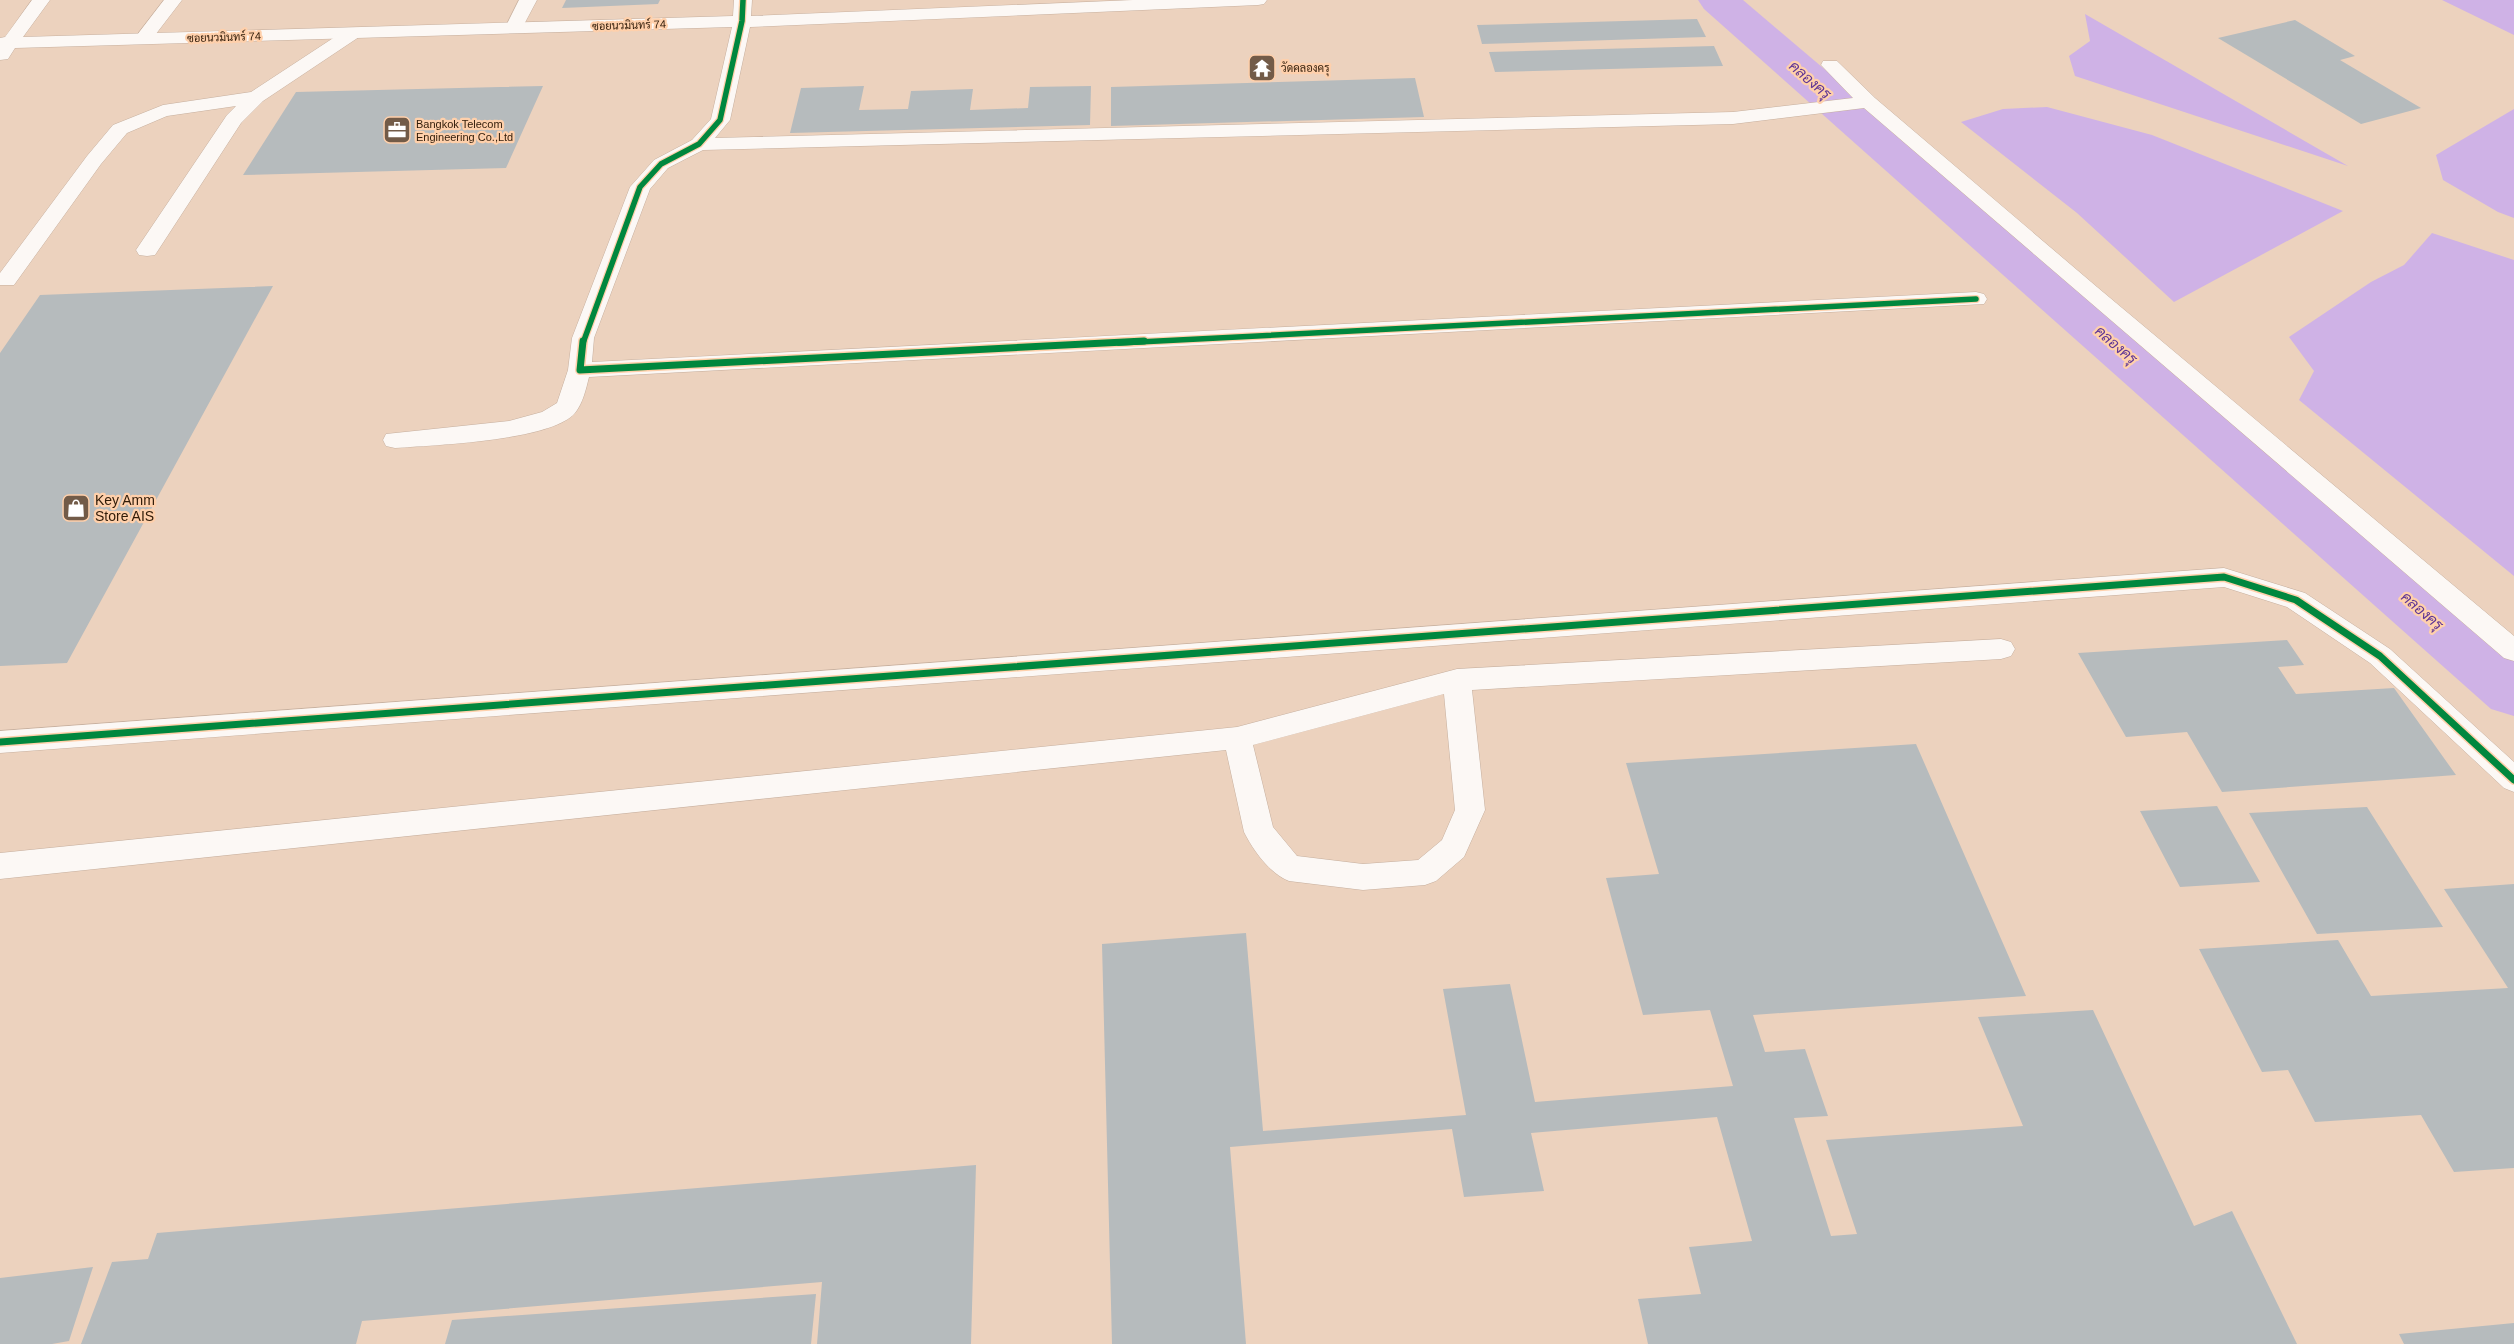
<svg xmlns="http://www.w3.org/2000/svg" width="2514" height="1344" font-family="Arial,Sarabun,sans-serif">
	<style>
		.water { fill: #cfb2e6 }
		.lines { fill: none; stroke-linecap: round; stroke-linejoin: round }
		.canal { fill: #cfb2e6; fill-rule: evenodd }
		.building { fill: #b6bbbd }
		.lane-casing { stroke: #c6af9e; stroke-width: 1 }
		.street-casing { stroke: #c6af9e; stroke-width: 1 }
		.lane { fill: #fcf8f5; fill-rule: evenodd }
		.street { fill: #fcf8f5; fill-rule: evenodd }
		.cycleway-far1-casing { stroke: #ffd0ab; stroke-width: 8 }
		.cycleway-casing { stroke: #ffd0ab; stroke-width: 10 }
		.cycleway-far1 { stroke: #00873e; stroke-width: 5.5 }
		.cycleway { stroke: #00873e; stroke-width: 7 }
		.labels { text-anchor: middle; stroke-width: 4.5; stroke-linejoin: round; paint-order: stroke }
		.far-street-label { font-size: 11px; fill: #301b08; stroke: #ffd0ab }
		.far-poi-label { font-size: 11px; fill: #301b08; stroke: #ffd0ab; text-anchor: start }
		.poi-label { font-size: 14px; fill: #301b08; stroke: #ffd0ab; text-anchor: start }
		.water-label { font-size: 15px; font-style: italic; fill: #603695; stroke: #ffd0ab }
	</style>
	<rect width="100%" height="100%" fill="#ecd2be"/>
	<path class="water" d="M2442,0H2514V35Z
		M2085,14L2348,166L2075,76L2069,56L2090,41Z
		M2047,107L2152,135L2343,211L2174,302L2077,213L1961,122L2003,109Z
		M2514,109V218L2498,212L2443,180L2436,155Z
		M2432,233L2514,260V576L2299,400L2314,371L2289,337L2371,282L2404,265Z"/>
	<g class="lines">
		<path class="canal" d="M1698,0H1743L2514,654V716L2491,709L1704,9Z"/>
	</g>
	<path class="building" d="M566,0H660L658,4L562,8Z
		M1697,19L1706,37L1482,44L1477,25Z
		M2295,20L2355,56L2340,60L2421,108L2361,124L2218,38Z
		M1714,46L1723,66L1495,72L1489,52Z
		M1415,78L1424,117L1111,126V87Z
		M543,86L506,168L243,175L296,92Z
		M864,86L859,110L908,109L911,91L973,89L970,110L1028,108L1030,87L1091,86L1090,125L790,133L801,88Z
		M273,286L67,663L0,666V353L40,295Z
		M2287,640L2304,665L2278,667L2296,694L2394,688L2456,775L2222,792L2187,732L2126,737L2078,653Z
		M1916,744L2026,996L1753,1015L1765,1052L1805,1049L1828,1116L1794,1118L1831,1236L1857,1234L1826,1140L2023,1126L1978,1017L2093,1010L2194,1226L2232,1211L2297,1344H1648L1638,1299L1701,1294L1689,1247L1752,1241L1717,1117L1531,1133L1544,1191L1464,1197L1452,1129L1230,1147L1246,1344H1112L1102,944L1246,933L1263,1131L1466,1115L1443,989L1510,984L1535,1102L1733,1086L1710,1010L1643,1015L1606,878L1659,874L1626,763Z
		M2217,806L2260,882L2180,887L2140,811Z
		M2367,807L2443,927L2317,934L2249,813Z
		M2514,884V1168L2454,1172L2421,1115L2315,1122L2288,1070L2262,1072L2199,949L2338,940L2371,996L2508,988L2444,889Z
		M976,1165L971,1344H817L822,1282L362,1321L356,1344H81L112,1262L148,1259L157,1233Z
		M93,1267L69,1341L52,1344H0V1278Z
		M816,1294L811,1344H445L452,1320Z
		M2514,1323V1344H2404L2399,1334Z"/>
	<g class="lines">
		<g class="lane-casing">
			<path id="lane" d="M164,0H182L149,43H137L134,39Z
				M519,0H537L520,32H508L505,28Z
				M353,28L359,29L362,33L359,37L263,101L241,123L155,255L147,256L139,255L136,250L227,115L236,106L167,116L127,133L101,164L14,285H0V273L87,156L113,125L163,105L251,92L347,29Z
				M2001,639L2011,642L2015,649L2011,656L2001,659L1472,690L1485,810L1464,857L1436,881L1425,885L1363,890L1289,881C1270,874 1253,850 1244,832L1226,750L0,879V853L1237,727L1457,669ZM1444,694L1455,810L1442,840L1418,860L1363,864L1297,856L1273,827L1253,745Z"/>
		</g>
		<g class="street-casing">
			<path id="street" d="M32,0H50L23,37L733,16L734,0H752L751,16L1133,0H1267L1264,4L1258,5L750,27L730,120L715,138L1733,112L1853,98L1821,65L1823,61H1837L1875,98L2097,287L2514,636V661L2504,658L1864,108L1733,124L703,150L668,168L650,189L594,338L592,362L1976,292L1984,294L1987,299L1984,304L589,377C586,389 583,403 575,413C551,441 433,445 395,448L386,446L383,440L386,434L509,421L542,412L557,403L568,370L572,338L630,187L654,160L692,140L711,119L732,27L15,48L8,59L0,60V38L5,37Z
				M2224,568L2305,593L2390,649L2514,762V792L2504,788L2370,663L2287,607L2224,587L0,753V731Z"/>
		</g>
		<use href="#lane" class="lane"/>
		<use href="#street" class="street"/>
		<g class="cycleway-far1-casing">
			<path id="cycleway-far1" d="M583,343L640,187L661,164L699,144L720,120L742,21L743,0
				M1119,343L1976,299"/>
		</g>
		<g class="cycleway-casing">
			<path id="cycleway" d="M583,341L580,370L1144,341
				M0,742L2224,577L2296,600L2380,656L2514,780"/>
		</g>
		<use href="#cycleway-far1" class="cycleway-far1"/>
		<use href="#cycleway" class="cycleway"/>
	</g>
	<defs>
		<g id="temple-square" transform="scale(1.4375)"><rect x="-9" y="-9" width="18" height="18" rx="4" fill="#725b48" stroke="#ffd0ab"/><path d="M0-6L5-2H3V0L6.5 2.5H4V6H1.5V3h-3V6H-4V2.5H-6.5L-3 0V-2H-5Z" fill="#fff"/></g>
		<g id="office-square" transform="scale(1.4375)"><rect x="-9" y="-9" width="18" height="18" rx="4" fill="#725b48" stroke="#ffd0ab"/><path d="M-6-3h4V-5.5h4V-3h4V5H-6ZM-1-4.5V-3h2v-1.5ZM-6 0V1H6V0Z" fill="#fff"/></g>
		<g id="shop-square" transform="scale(1.4375)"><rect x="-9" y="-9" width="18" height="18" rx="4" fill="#725b48" stroke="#ffd0ab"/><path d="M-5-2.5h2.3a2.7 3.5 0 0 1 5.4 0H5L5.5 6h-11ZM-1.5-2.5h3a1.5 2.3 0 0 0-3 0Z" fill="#fff"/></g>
	</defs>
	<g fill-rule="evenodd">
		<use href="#temple-square" x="1262" y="68"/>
		<use href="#office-square" x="397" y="130"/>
		<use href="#shop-square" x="76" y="508"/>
	</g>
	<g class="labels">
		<g class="far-street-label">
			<text transform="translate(629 25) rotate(-2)" y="4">ซอยนวมินทร์ 74</text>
			<text transform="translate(224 37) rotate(-2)" y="4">ซอยนวมินทร์ 74</text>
		</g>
		<g class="far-poi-label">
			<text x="1281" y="72">วัดคลองครุ</text>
			<text x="416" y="128">Bangkok Telecom<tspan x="416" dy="13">Engineering Co.,Ltd</tspan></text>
		</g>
		<g class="poi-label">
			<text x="95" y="505">Key Amm<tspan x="95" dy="16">Store AIS</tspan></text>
		</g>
		<g class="water-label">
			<text transform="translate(1810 80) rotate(41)" y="5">คลองครุ</text>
			<text transform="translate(2116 345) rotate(41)" y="5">คลองครุ</text>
			<text transform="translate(2422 611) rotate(41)" y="5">คลองครุ</text>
		</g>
	</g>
</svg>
